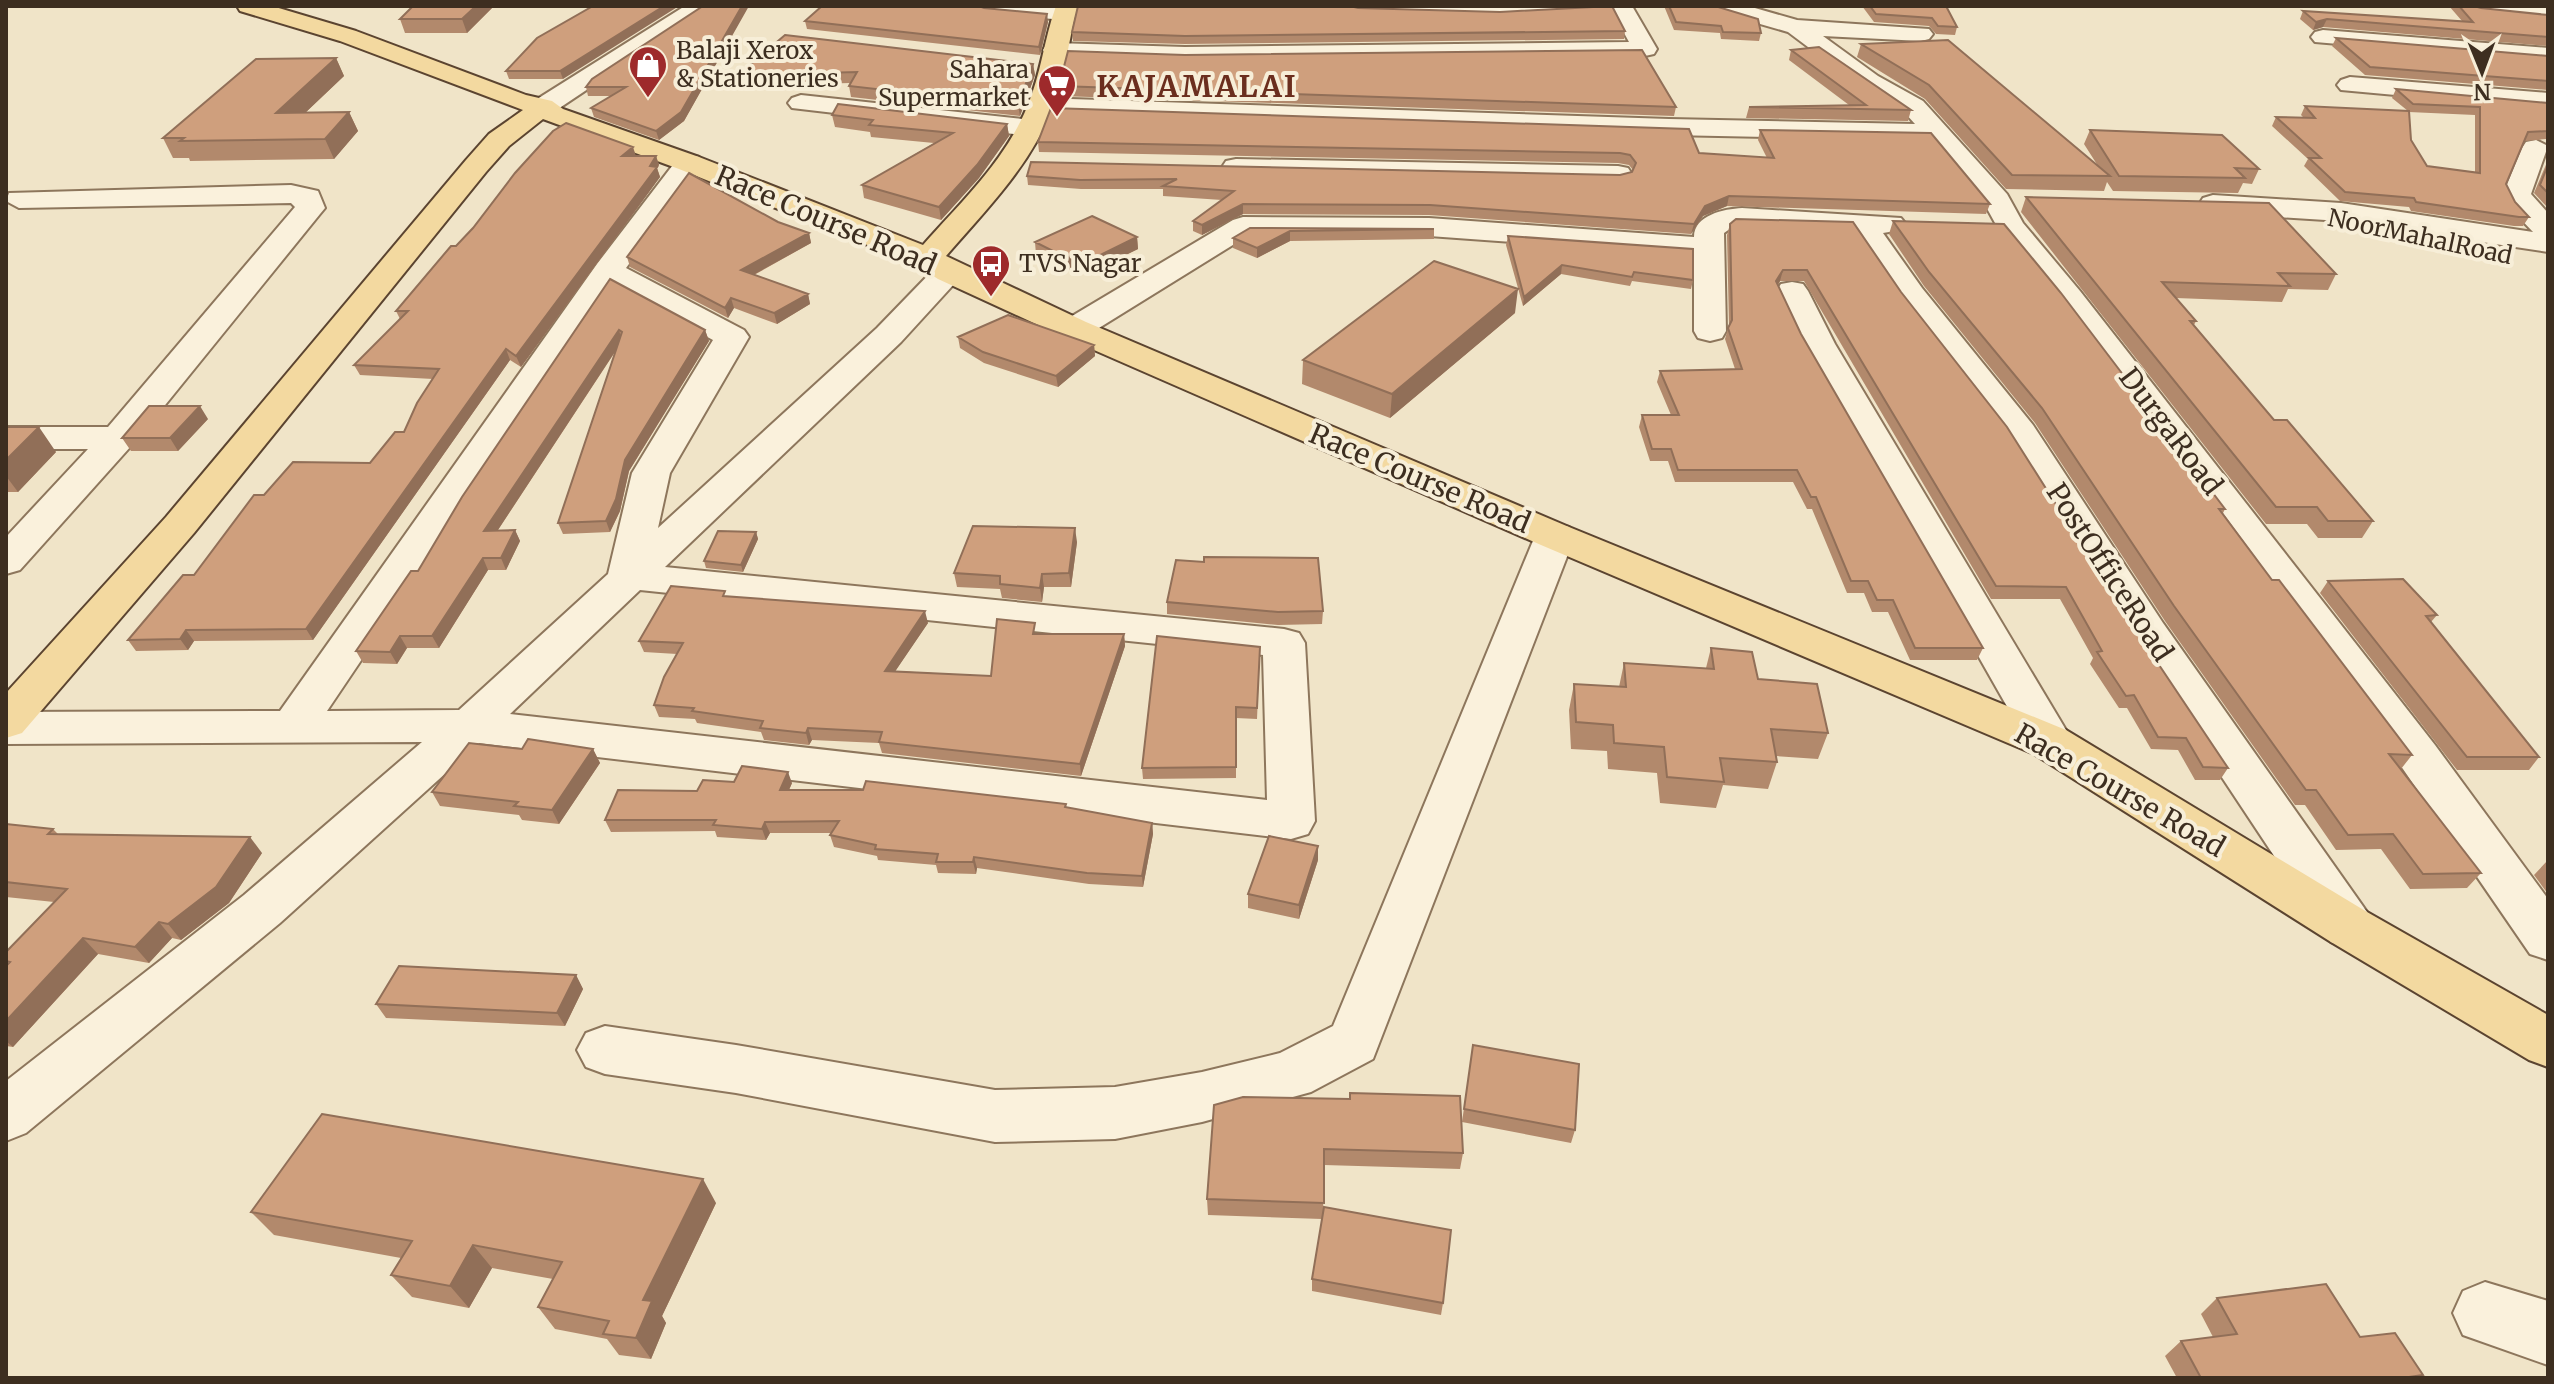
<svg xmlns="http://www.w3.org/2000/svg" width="2554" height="1384" font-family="Merriweather,serif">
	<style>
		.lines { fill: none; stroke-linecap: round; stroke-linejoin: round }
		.minor-casing { stroke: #8d765c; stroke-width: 4 }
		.major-casing { stroke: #5b4430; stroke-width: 4 }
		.minor { fill: #faf1dc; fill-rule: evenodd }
		.major { fill: #f3d9a0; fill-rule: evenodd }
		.wall { fill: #b2896c; fill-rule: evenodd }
		.shaded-wall { fill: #916f58 }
		.building { fill: #cf9f7d; stroke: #916f58; stroke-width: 2 }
		.labels { text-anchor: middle; stroke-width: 8; stroke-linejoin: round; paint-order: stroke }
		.far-poi-label { font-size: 24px; fill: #3d2e20; stroke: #f7eed8; text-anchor: start }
		.far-street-label { font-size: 24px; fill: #3d2e20; stroke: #f7eed8 }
		.street-label { font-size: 28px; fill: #3d2e20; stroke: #f7eed8 }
		.far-district-label { font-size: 30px; font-weight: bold; letter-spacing: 2px; fill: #6b2e1e; stroke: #f7eed8 }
	</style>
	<rect width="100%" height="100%" fill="#f0e4c8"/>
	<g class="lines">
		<g class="minor-casing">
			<path id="minor" d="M685,6H712L552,113H534L530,107L534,101Z
				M975,6H1063L1072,8L1076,13L1072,18L1064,20L986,13L978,11Z
				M1347,6H1632L1657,49L1654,54L1645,56L1185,61L1055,57L1046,55L1043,50L1046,45L1055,43L1185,47L1629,42L1612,11L1603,14L1499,17L1358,13L1350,11Z
				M1712,6H1748L1797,20L1929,29L1933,34L1929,39L1921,41L1823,36L1878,76L1923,101L2007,194L2023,223L2080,291L2435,745L2548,899V960L2530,954L2403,769L2058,305L2000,232L1984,203L1929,140L1669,135L1041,114L1032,112L1028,106L1032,100L1041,98L1669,119L1915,124L1905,113L1860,86L1788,32L1715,11Z
				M2466,6H2548V20L2477,13L2469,11Z
				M2323,30L2548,48V62L2315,42L2311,37L2315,32Z
				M2350,77L2548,93V109L2341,90L2337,85L2341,80Z
				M801,95L1031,120L1040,122L1044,128L1040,134L1031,136L792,108L788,103L792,98Z
				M2536,140L2548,146L2531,194L2548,213V252L2341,221L2213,213L2203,210L2199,204L2203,198L2213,195L2341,203L2533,232L2512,210L2503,194L2522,148L2526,142Z
				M689,155L699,157L703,163L626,268L744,330L749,337L670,473L658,528L877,328L938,265L949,263L960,265L965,272L901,342L665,567L1284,629L1299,633L1305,643L1315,821L1308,834L1291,839L479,743L280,923L26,1133L6,1141V1081L244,895L422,742L6,744V712L280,711L597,264L679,157ZM613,286L713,340L632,473L608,574L459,710L327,711ZM640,590L1263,655L1267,800L510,714Z
				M1236,159L1618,166L1628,168L1632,174L1628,180L1618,182L1226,173L1222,167L1226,161Z
				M291,185L318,191L325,208L320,214L140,436L20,570L6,574V537L88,449H6V427H108L295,207L291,203L19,208L6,201L9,193Z
				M1742,208L1901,218L1906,224L1901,230L1883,233L1922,288L2033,425L2163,623L2367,912L2375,927L2367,942L2349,948L2331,942L2133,643L2005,437L1900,302L1853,231L1742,226H1734L1724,233L1726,331L1722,338L1710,341L1698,338L1694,331V255L1429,236L1249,235L1086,336L1074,339L1062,336L1058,329L1062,322L1233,220L1243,217L1429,218L1694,237C1694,215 1724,209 1742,208Z
				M1792,282L1803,284L1808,291L1835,344L2066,730L2073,742L2066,754L2050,758L2034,754L1801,344L1776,291L1781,284Z
				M1555,524L1569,527L1575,536L1373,1059L1311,1092L1202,1122L1115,1139L995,1142L736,1093L605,1074L586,1067L577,1050L586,1033L605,1026L736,1045L995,1090L1115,1087L1202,1072L1280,1053L1333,1026L1535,536L1541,527Z
				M2485,1282L2548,1301V1365L2463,1335L2453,1313L2463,1291Z"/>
		</g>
		<g class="major-casing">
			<path id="major" d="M237,6H272L356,31L526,95L552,101L563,109L699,157L923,245C961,202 1005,161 1027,107C1041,75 1044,39 1056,6H1078C1068,39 1066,75 1053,107C1031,165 986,210 946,256L1086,322L1569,527L2066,730L2367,912L2548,1015V1067L2529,1060L2331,942L2034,754L1541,545L1062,336L938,279L917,265L679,169L543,119L509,146L486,172L194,533L22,733L6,738V693L166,517L466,160L489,134L523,110L340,41L240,11Z"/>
		</g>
		<use href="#minor" class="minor"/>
		<use href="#major" class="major"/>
	</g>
	<path class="wall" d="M413,6H494L467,33H405L400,19Z
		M593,6L563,79H509L506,71Z
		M1664,6H1715L1761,33L1759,41L1721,39L1720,33L1674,30Z
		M1862,6H1946L1957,27L1955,35L1936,34L1929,26L1874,22Z
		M2449,6H2474L2481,8L2548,15V46L2323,27L2313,30L2300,19L2303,11L2462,21Z
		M747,8L684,121L659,140L594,117L591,108L612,96H588L586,87Z
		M984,8L1048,22L1040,55L807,29L805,21Z
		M1358,8L1625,31L1624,39L1185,44L1073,41L1072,32Z
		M2336,38L2548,56V90L2365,75L2332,46Z
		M1861,44L2098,166L2084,144L2090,130L2259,169L2252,184L2243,183L2238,193L2113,191L2107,182L2104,191L2006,189L1925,99L1857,57Z
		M1791,50L1911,110L1908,121L1746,118L1749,107L1849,105L1789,60Z
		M336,58L344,76L306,112H349L358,131L334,159L190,161L189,158H173L163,138Z
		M1033,64L1035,75L1020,116L851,97L849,86L850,83L741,86L738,75Z
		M1059,86L1676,107L1674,116L1060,96Z
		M2396,89L2548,103V145L2546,139L2525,141L2506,184L2515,202L2529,217L2523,226H2514L2411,211L2409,207L2340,201L2304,166L2308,159L2272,126L2276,117L2304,118L2301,115L2305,106L2408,111L2392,98ZM2409,112L2475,115V172L2427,166L2411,140Z
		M832,115L1007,124L1009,136L979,178L941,220L864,198L862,185L934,143L871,137L870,132L835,127Z
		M1760,130L1990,204L1986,214L1727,206L1703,216L1691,234L1429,215L1243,214L1202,235L1193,231V221L1222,200L1163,196V189H1081L1028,185L1027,176L1620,175L1632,172L1633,170L1629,165L1618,163L1039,152L1038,142L1699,153L1767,158L1758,140Z
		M636,156H656L659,165L657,168L660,177L521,367L510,360L313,640L194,641L188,650L136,651L128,640L194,575L264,495L370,463L404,432L433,379L360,375L354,365L400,319L396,311L456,246Z
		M2548,160V208L2534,193Z
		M2026,197L2336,274L2328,290L2288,289L2282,302L2176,298L2196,321L2194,325L2274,420L2373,521L2362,538H2318L2307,524H2266L2021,212Z
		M1893,221L2225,509L2223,513L2272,580L2412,755L2401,769L2481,873L2467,888L2410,889L2381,849L2336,850L2305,805H2295L2165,621L2035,423L1924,286L1889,234Z
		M778,222L809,233L811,243L754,275L808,294L810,304L777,324L734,308L728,318L630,267L627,257Z
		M1730,224L1901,292L2137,632L2228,768L2220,780H2195L2178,750L2151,749L2127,708H2119L2090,664L2093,658L2060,599H1991L1804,281H1780L1778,285L1801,334L1983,648L1977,660H1910L1888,612H1872L1864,593H1847L1812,509H1807L1793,482H1675L1668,461H1650L1639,427L1642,415H1671L1657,382L1660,371L1735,369L1725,339L1729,325L1727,235Z
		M1250,228L1434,229V239L1290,241L1257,258L1233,248V238Z
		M1508,236L1693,280L1691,289L1632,281L1630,286L1561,274L1523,306L1506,245Z
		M1137,237L1138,249L1089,273L1076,267L1068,270L1036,255L1035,242Z
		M610,279L705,330L709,341L629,471L620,511L610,532L563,534L558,523L615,352L498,530H515L520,541L506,570H488L439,648H407L397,664L363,663L356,651L418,571Z
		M1515,313L1390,418L1302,384L1303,360Z
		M958,337L1094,345L1095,356L1058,387L984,363L960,348Z
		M208,419L178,451H131L122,438Z
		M6,427L56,452L18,492H6Z
		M756,532L758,539L743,572L706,568L704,561Z
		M1077,542L1071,587H1044L1042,602L1002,598L1000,589L957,587L954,573Z
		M2328,581L2437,615L2431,622L2539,757L2529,770H2457L2320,593Z
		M727,596L928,623L895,671L991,676L1037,634H1124L1125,646L1081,776L882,753L879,743L812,740L809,745L764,740L761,732L697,723L695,719L659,717L654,705L677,654L644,652L639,641Z
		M1167,602L1323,611L1322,624L1278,625L1167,614Z
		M1260,647L1257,719L1236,718V778L1143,779L1142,768Z
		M1711,648L1758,679L1828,733L1818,759L1776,756L1777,762L1768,789L1723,785L1716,808L1660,803L1657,773L1608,769L1607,751L1571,749L1569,710L1574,684L1619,687L1624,663L1706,668Z
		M522,749H593L600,763L559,824L522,820L519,815L440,806L432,792Z
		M734,782L792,783L789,790L1066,807L1152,823L1153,834L1143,887L1089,884L977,868L976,874L938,873L936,865L878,860L877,856L834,847L830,835L832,833H770L766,840L717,837L715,831L611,832L605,820L697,791Z
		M6,824L53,829L58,834L262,853L229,903L181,940L172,938L149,963L98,954L13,1047L6,1046V952L54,902L6,897Z
		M1318,860L1299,919L1248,908V894Z
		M2547,861H2548V894L2534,875Z
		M576,975L583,989L565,1026L386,1018L376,1004Z
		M1473,1045L1575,1130L1571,1143L1462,1122Z
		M1214,1105L1463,1153L1460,1169L1324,1165L1323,1214L1443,1303L1441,1315L1312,1291V1279L1322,1219L1208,1215L1207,1199Z
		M716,1203L662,1316L666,1323L651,1359L619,1355L607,1339L555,1329L538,1307L553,1279L492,1268L469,1308L412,1297L391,1275L401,1258L274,1235L251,1212Z
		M2217,1298L2360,1337L2402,1378H2177L2165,1356L2181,1341L2213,1337L2201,1314Z"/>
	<path class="shaded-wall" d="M476,6H494L467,33L462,19Z
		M664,6H679L563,79L560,71Z
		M742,6H749L684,121L659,140L656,131Z
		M1047,14L1048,22L1040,55L1039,47Z
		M2327,19L2323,27L2313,30L2316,22Z
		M336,58L344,76L285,132L276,113Z
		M1033,64L1035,75L1020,116L1018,105Z
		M349,112L358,131L334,159L325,139Z
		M1007,124L1009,136L979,178L941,220L939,207Z
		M633,147L636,156H622Z
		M656,156L659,165L657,168L660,177L521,367L516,356L650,166Z
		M1729,196L1727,206L1703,216L1691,234L1694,224L1705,206Z
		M1243,204V214L1202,235V225Z
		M1290,231V241L1257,258V248Z
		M809,233L811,243L744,280L741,270Z
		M1137,237L1138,249L1089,273L1088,261Z
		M1074,254L1076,267L1068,270L1067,258Z
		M1562,265L1561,274L1523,306L1524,297Z
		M1783,270L1780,281L1773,292L1776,281Z
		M1518,289L1515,313L1390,418L1392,394Z
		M808,294L810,304L777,324L774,313Z
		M731,298L734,308L728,318L725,308Z
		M619,330L622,341L490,542L484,531Z
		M705,330L709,341L629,471L620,511L610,532L606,521L625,460Z
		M1094,345L1095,356L1058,387L1056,376Z
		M506,349L510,360L313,640L306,629Z
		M200,406L208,419L178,451L170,438Z
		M39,427L56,452L18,492L6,476V460Z
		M1075,528L1077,542L1071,587L1069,573Z
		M515,530L520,541L506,570L501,558Z
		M756,532L758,539L743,572L741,565Z
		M483,558L488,570L439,648L432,636Z
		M1042,574L1044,587L1042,602L1040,588Z
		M925,611L928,623L888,682L885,671Z
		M186,630L194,641L188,650L180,639Z
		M1124,634L1125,646L1081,776L1080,764Z
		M400,636L407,648L397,664L390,652Z
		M808,728L812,740L809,745L806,733Z
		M593,749L600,763L559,824L552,810Z
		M788,772L792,783L784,801L780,790Z
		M765,822L770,833L766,840L762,829Z
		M1152,823L1153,834L1143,887L1142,876Z
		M250,837L262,853L229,903L181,940L168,924Z
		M1318,846V860L1299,919V905Z
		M974,857L977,868L976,874L973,862Z
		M159,922L172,938L149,963L135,947Z
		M83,938L98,954L13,1047L6,1041V1021Z
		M576,975L583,989L565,1026L557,1013Z
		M703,1179L716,1203L662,1316L666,1323L651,1359L636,1338L643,1300Z
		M473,1245L492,1268L469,1308L450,1286Z"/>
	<path class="building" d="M413,6H476L462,19H400Z
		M593,6H664L560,71H506L537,38Z
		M703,6H742L681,112L656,131L591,108L626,87H586L592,79Z
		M822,6H979L984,8L1047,14L1039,47L805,21Z
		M1078,6H1350L1358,8L1500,12L1612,6L1625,31L1185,36L1072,32Z
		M1669,6H1715L1758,19L1761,33L1723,32L1721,26L1676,22Z
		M1870,6H1946L1957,27L1938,26L1932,18L1876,14Z
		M2459,6H2474L2481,8L2548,15V37L2327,19L2316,22L2303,11L2473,22Z
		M785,35L1033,64L1018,105L849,86L857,72L738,75Z
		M2336,38L2548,56V81L2370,67Z
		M1948,40L2110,176L2012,175L1929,85L1861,44Z
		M1819,47L1911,110L1749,107L1866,105L1791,50Z
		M1642,50L1676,107L1059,86L1068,51L1185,55Z
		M336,58L276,113L349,112L325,139L180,141L184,138H163L256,59Z
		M2396,89L2548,103V131L2528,132L2506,184L2515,202L2529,217H2519L2416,202L2414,198L2345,192L2309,158H2321L2276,117L2315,118L2305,106L2409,111L2411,140L2427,166L2480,173V107L2413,104Z
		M838,104L1007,124L977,165L939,207L862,185L953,133L869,125L873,120L832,115Z
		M1051,108L1689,129L1699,153L1774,158L1760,130L1931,133L1990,204L1729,196L1705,206L1694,224L1430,205L1243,204L1202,225L1193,221L1234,191L1163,186L1177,179L1080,180L1027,176L1031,162L1620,175L1632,172L1636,163L1630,155L1620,153L1038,142Z
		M566,123L633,147L622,156H656L650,166L657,167L516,356L506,349L306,629L186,630L180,639L128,640L183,575H194L254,495H264L293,462L370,463L395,432H404L417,403L439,369L354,365L408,311H396L451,246H456L473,228L515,173L553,131Z
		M2090,130L2222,135L2259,169L2235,168L2245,178L2119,176Z
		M2548,165V193L2540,185Z
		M689,173L778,222L809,233L741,270L808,294L774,313L731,298L725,308L627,257Z
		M2026,197L2269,203L2336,274L2278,273L2290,286L2162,282L2196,321H2190L2274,420H2287L2373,521H2328L2317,507H2276Z
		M1092,216L1137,237L1088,261L1074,254L1067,258L1035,242Z
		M1736,219L1853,222L1901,292L2007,427L2137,632L2228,768L2203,767L2186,738L2158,737L2134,695L2126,696L2097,652L2102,651L2066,587L1996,586L1807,270H1783L1776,281L1801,334L1983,648H1915L1893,600H1877L1868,581H1851L1816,497H1811L1797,470H1678L1671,449H1652L1642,415H1679L1660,371L1742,369L1728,328L1732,320L1730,224Z
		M1893,221L2004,224L2061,293L2225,509H2219L2272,580H2279L2412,755L2389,754L2481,873L2423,874L2393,834L2348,835L2316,790H2306L2174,606L2042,408L1929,272Z
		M1250,228L1434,229L1290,231L1257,248L1233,238Z
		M1508,236L1693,249V280L1634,272L1632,277L1562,265L1524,297Z
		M1434,261L1518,289L1392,394L1303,360Z
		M610,279L705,330L625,460L616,499L606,521L558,523L622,332L619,330L484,531L515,530L501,558H483L432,636H400L390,652L356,651L411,571H418L462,497Z
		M1008,315L1094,345L1056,376L983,352L958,337Z
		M149,406H200L170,438H122Z
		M6,427H39L6,460Z
		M973,526L1075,528L1069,573L1042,574L1040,588L1000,584V576L954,573Z
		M718,531L756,532L741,565L704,561Z
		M1204,557L1318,558L1323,611L1278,612L1167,602L1176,560L1204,562Z
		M2403,579L2437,615L2426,616L2539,757H2467L2328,581Z
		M671,586L725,591L723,596L925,611L885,671L991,676L997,619L1035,623L1033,634H1124L1080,764L879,742L882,732L808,728L806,733L760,728L763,721L692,711L694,708L654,705L664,677L683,643L639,641Z
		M1157,636L1260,647L1257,708L1236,707V767L1142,768Z
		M1711,648L1752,652L1758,679L1817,684L1828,733L1771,729L1777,762L1720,758L1724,782L1667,777L1664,747L1614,743L1613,725L1576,722L1574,684L1626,687L1624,663L1714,669Z
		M528,739L593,749L552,810L514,806L518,802L432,792L469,743L522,749Z
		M742,766L788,772L780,790H863L866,781L1066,804L1065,807L1152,823L1142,876L1087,873L974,857L973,862H936L938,854L875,849L876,845L830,835L839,821L765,822L762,829L713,825L716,820H605L618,790L697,791L703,780L734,782Z
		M6,824L53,829L48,834L250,837L216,887L168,924L159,922L135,947L83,938L6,1021V966L10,962L6,961V952L67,889L6,882Z
		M1269,836L1318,846L1299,905L1248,894Z
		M399,966L576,975L557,1013L376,1004Z
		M1473,1045L1579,1064L1575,1130L1464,1109Z
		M1350,1093L1460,1096L1463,1153L1324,1149V1203L1207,1199L1214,1105L1243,1097L1350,1099Z
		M322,1114L703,1179L643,1300L652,1301L636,1338L603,1334L609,1321L538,1307L562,1262L473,1245L450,1286L391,1275L412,1241L251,1212Z
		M1324,1207L1451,1230L1443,1303L1312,1279Z
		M2326,1284L2360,1337L2395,1333L2423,1375L2402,1378H2201L2181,1341L2237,1334L2217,1298Z"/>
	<defs>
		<g id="shop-pin" transform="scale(2)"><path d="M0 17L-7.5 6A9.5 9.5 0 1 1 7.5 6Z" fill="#9e2a2b" stroke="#f7eed8"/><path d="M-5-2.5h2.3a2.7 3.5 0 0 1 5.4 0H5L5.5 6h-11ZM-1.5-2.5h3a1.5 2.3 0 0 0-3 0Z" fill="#fff"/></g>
		<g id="supermarket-pin" transform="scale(2)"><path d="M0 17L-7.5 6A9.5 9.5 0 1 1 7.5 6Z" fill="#9e2a2b" stroke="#f7eed8"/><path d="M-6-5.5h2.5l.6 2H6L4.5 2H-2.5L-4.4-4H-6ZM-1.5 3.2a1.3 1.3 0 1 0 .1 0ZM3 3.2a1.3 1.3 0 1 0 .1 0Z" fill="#fff"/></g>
		<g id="bus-pin" transform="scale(2)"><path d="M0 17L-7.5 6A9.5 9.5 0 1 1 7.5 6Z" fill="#9e2a2b" stroke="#f7eed8"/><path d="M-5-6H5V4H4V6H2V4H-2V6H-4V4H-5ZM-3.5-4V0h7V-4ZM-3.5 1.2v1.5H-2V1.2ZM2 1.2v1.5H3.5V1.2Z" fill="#fff"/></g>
	</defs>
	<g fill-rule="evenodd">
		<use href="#shop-pin" x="648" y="65"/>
		<use href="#supermarket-pin" x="1057" y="84"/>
		<use href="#bus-pin" x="991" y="264"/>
	</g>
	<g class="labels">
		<g class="far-poi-label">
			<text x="676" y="59">Balaji Xerox<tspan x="676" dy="28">&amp; Stationeries</tspan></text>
			<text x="1029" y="78" text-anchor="end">Sahara<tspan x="1029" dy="28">Supermarket</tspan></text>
			<text x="1019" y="272">TVS Nagar</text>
		</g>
		<g class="far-street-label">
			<text transform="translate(2420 237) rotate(12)" y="8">NoorMahalRoad</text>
		</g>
		<g class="street-label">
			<text transform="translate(826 220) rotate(23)" y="10">Race Course Road</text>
			<text transform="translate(2171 431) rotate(53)" y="10">DurgaRoad</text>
			<text transform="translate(1420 478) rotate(23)" y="10">Race Course Road</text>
			<text transform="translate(2110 572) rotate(57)" y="10">PostOfficeRoad</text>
			<text transform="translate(2120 790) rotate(30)" y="10">Race Course Road</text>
		</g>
		<g class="far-district-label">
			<text x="1197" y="97">KAJAMALAI</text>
		</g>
	</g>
	<rect width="2554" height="1384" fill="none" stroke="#3d2e20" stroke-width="16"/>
	<g transform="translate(2482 72) rotate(179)" stroke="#f7eed8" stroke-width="6" paint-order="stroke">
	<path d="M0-6L14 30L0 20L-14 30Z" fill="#3d2e20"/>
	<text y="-12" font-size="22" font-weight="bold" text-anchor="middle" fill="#3d2e20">N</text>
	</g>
</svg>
